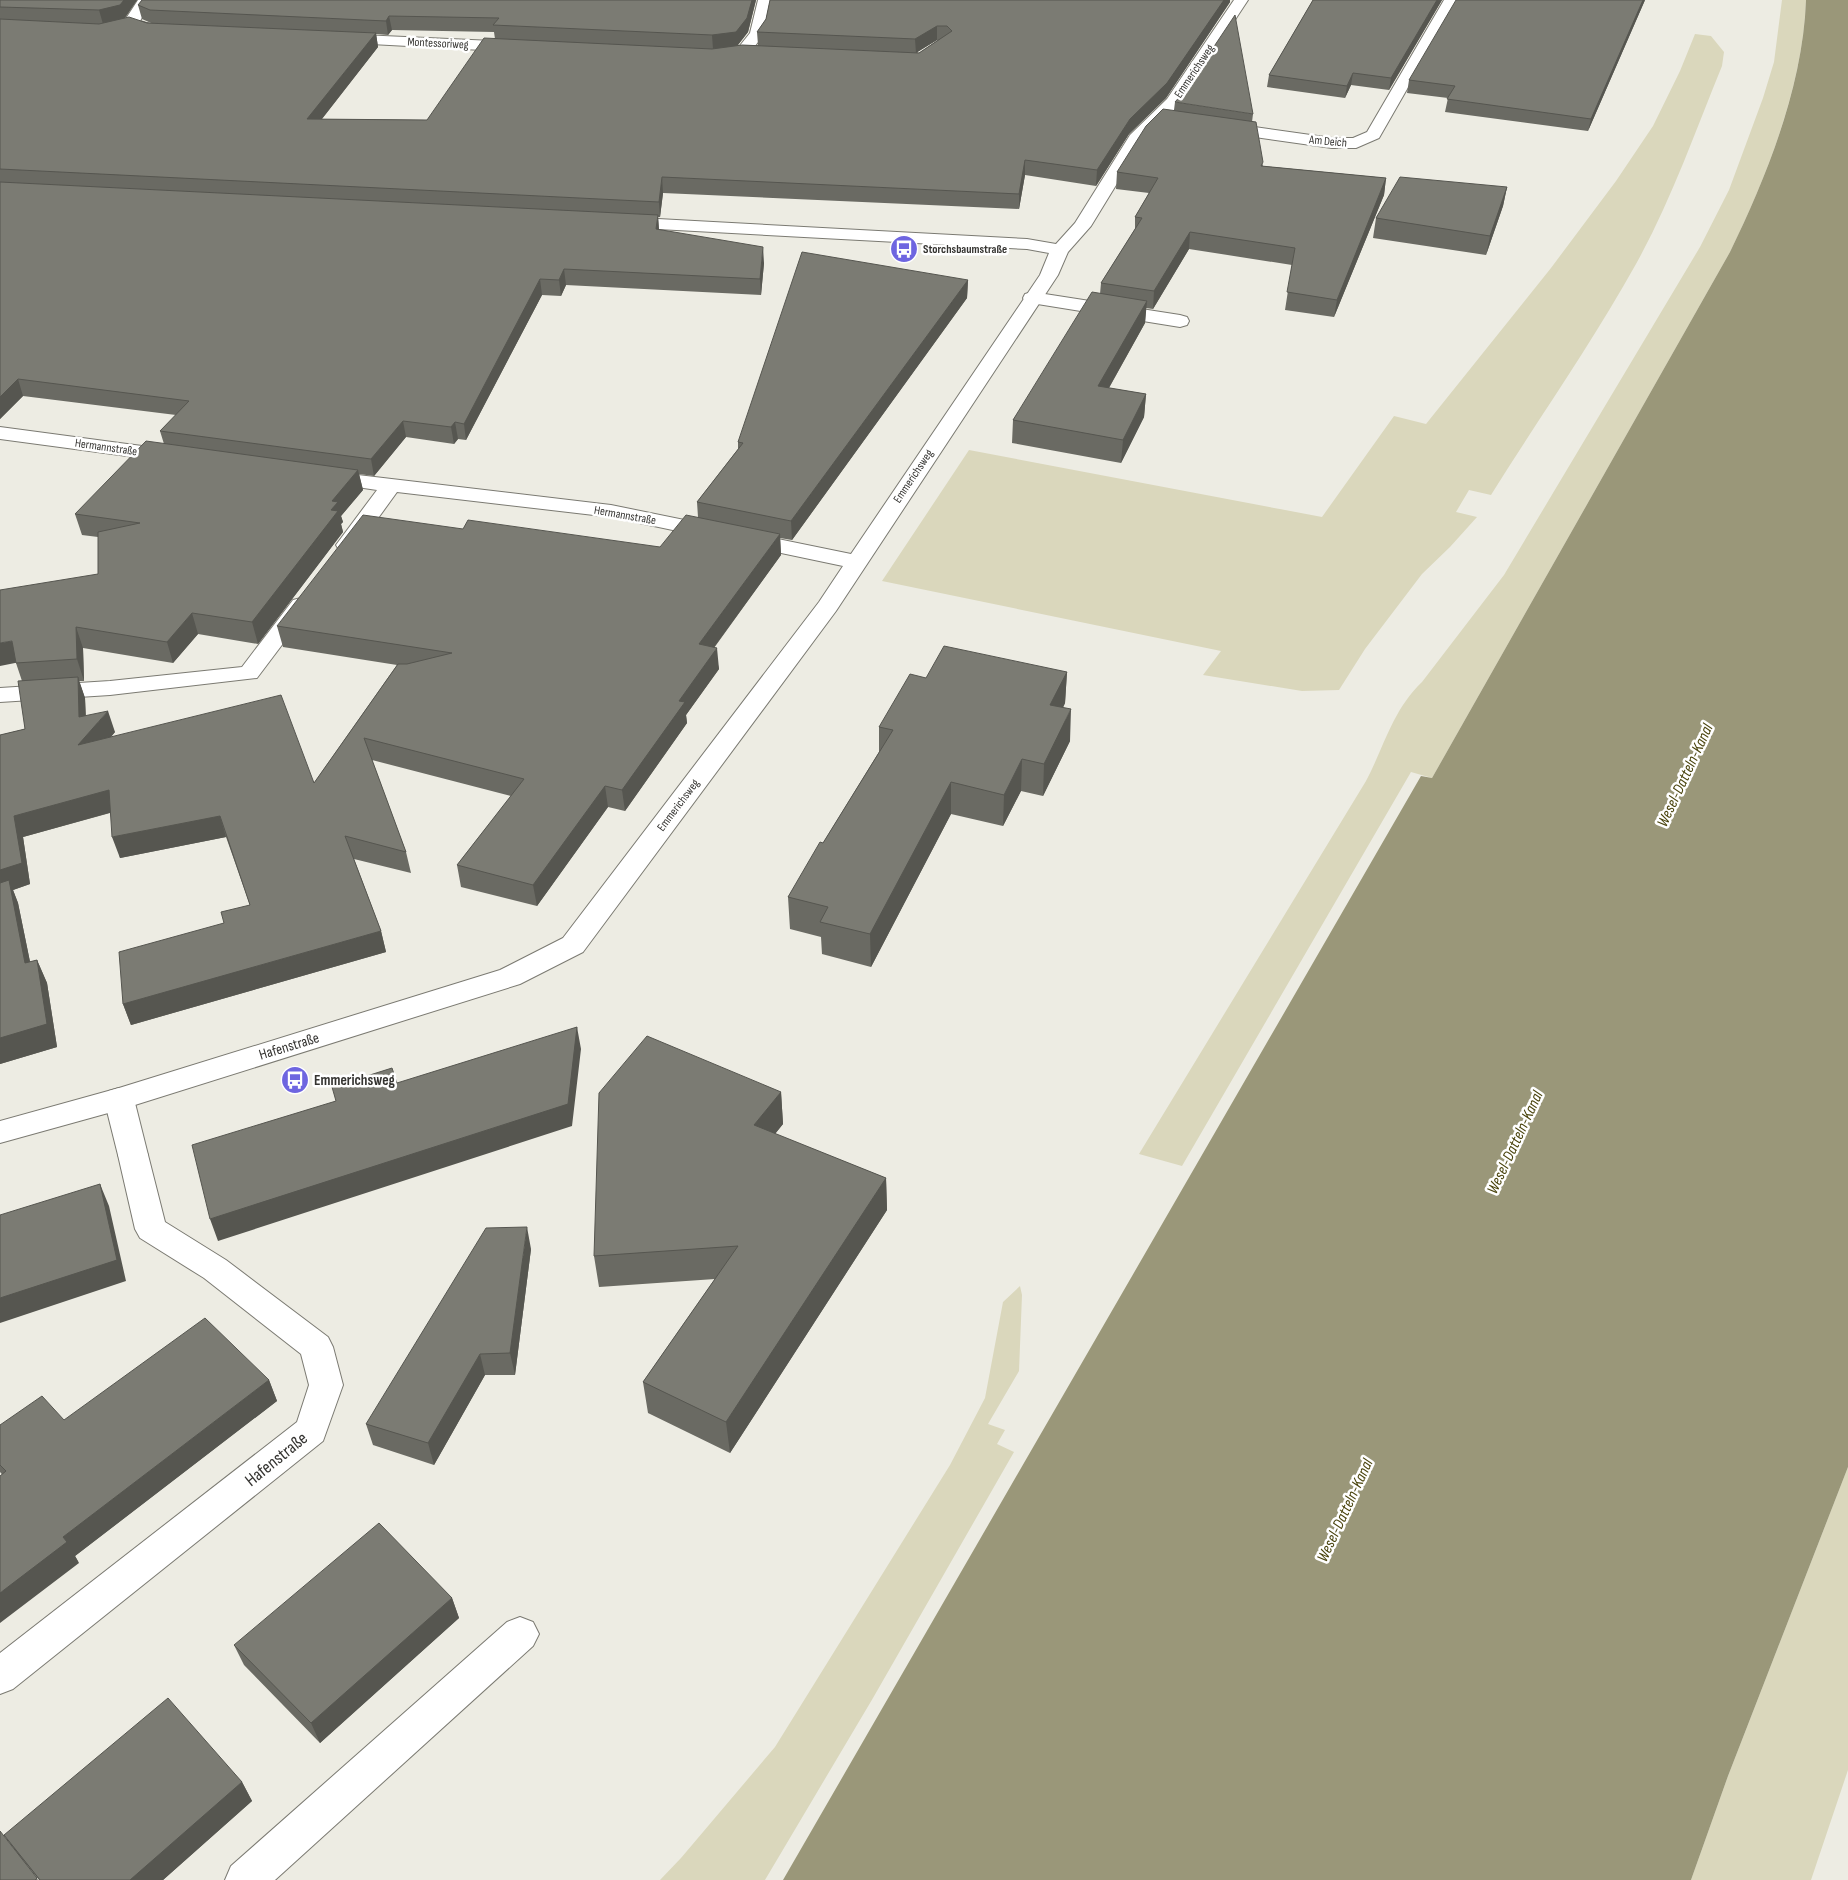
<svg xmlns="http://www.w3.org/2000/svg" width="1848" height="1880" font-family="'Sofia Sans Condensed',sans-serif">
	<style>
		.green { fill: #dad7bc }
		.water { fill: #9a9779 }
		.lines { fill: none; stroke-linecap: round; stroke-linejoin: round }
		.lane-casing { stroke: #7b7a72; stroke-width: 2 }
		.street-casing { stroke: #7b7a72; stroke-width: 2 }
		.lane { fill: #fff; fill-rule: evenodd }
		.street { fill: #fff; fill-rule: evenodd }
		.wall { fill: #6a6a63; fill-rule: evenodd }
		.shaded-wall { fill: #565650 }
		.building { fill: #7b7b73; stroke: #565650 }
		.labels { text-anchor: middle; stroke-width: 5; stroke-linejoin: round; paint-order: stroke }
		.far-street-label { font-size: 12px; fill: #353431; stroke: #fff }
		.far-poi-label { font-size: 12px; font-weight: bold; fill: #353431; stroke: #fff; text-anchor: start }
		.street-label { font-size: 15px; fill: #353431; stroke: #fff }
		.poi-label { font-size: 15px; font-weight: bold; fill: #353431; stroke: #fff; text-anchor: start }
		.water-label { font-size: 16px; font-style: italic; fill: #4a440d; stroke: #fff }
		.near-street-label { font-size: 18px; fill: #353431; stroke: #fff }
	</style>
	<rect width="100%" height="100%" fill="#edece3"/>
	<path class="green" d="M1782,0H1806C1803,85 1767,176 1730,252L1432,778L1411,772L1182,1166L1139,1154L1366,781C1385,745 1392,711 1422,682L1504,575L1700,247L1729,190L1763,98L1774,62Z
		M1695,34L1711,36L1724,52L1722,66C1695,132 1671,201 1636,264C1592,343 1539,418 1491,495L1469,490L1456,512L1477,517L1450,547L1422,574L1365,649L1339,690L1302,691L1203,675L1221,651L882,581L969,450L1322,517L1394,416L1426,424L1551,268L1616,181L1653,126L1680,71Z
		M1020,1286L1022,1295L1019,1371L988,1424L1005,1430L997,1444L1014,1452L873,1698L765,1880H660L681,1858L775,1747L950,1465L985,1398L1003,1302Z
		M1848,1467V1770L1811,1880H1691L1728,1776Z"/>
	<path class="water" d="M1806,0H1848V1467L1728,1776L1691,1880H783L1421,776L1432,778L1730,252C1767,176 1803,86 1806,0Z"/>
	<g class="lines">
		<g class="lane-casing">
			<path id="lane" d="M1032,292L1180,315L1187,317L1189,321L1187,325L1180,327L1025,302L1023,298L1025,294Z
				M119,1088L129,1091L134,1099L148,1155L144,1163L133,1167L122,1163L118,1155L104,1099L109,1091Z"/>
		</g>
		<g class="street-casing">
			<path id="street" d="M138,0H152L140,21L153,25L168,27L171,30L168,33L151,35L129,27L125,20Z
				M758,0H772L765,33L748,55L716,60L711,58L708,55L711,52L738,48L750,33Z
				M1234,0H1248L1179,105L1143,141L1091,226L1068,252L1058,275L836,611L583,952L520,984L119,1110L0,1143V1121L119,1088L500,970L563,938L819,602L843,566L611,517L397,492L355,550L347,552L339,550L336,545L377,490L317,481L313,477L317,473L324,471L611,505L851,554L1040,275L1049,253L1027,249L621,227L615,226L612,222L615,218L621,217L1027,239L1056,244L1075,223L1130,135L1167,99Z
				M1444,0H1458L1379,138L1356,148H1332L1220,132L1214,130L1212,127L1214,124L1220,122L1332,138H1353L1367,132Z
				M339,34L518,42L523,44L526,47L523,50L518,52L334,42L331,39L334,36Z
				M0,427L172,450L179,452L182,456L179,460L172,462L0,439Z
				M301,598L309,600L312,605L257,678L110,695L0,702V688L110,681L242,667L293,600Z
				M133,1143L144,1147L148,1155L165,1222L226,1260L328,1337L333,1347L343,1385L323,1441L13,1689L0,1694V1653L297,1422L309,1385L301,1354L204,1278L140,1238L135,1229L118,1155L122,1147Z
				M520,1617L533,1622L539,1634L533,1646L275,1880H225L231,1866L507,1622Z"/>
		</g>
		<use href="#lane" class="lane"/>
		<use href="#street" class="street"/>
	</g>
	<path class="wall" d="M0,0H137L125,18L151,23L142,19L138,5L142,0H756L748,32L738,45H758L757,32L766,19L770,0H1230V2L1166,98L1129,134L1096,186L1025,175L1019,209L663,193L660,217H658L659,230L764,263L761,295L566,285L561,296L542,295L466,440L458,439L454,444L406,437L374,476L359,474L363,490L341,516L343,522L341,524L343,532L258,644L198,634L173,663L83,648L84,681H79L85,698L86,716L115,732L111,737L314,783L397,665L283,647L277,626L463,529L660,547L698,517L697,502L738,449V442L968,280L967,298L792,540L780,538L781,555L714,648L719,669L686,715L687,723L625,811L608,807L537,906L461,887L457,865L511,796L372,760L406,852L411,873L354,859L381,931L386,952L131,1025L123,1004L224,923L250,905L226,837L120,858L110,813L23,837L30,884L13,890L18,903L30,962L37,960L47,983L57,1047L0,1064V735L25,729L22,681L16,663L98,574V537L82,535L75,514L164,444L160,431L176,415L23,396L0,419ZM392,30L494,32L495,39L427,120L322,119L378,47L376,34L388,35ZM937,40H938L919,53L917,52Z
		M1313,0H1442L1389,90L1351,85L1345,98L1267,87L1269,75Z
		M1645,0L1588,131L1445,112L1448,98L1407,93L1409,80Z
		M1175,102L1253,114L1252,122L1263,166L1386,178L1384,195L1334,317L1285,310L1292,265L1189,249L1153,309L1146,308L1145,323L1109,388L1146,394L1144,417L1121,463L1012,443L1013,420L1100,294L1101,283L1135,229V217L1149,193L1116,189L1117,172L1174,110Z
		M1507,187L1503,206L1486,255L1373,238L1376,218Z
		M1067,672L1065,703L1063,708L1070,741L1043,796L1021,791L1003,826L951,814L871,967L822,954L821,937L790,929L788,897L823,843L879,752V727L926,678Z
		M781,1092L783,1124L775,1134L886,1178L887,1210L730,1453L648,1413L643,1382L715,1279L599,1287L594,1256Z
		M531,1249L515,1375H485L434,1465L373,1445L366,1424Z
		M269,1380L277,1401L75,1556L79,1563L0,1472V1425L64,1420Z
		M452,1598L459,1618L320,1743L244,1665L234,1645Z
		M242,1782L252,1801L163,1880H39L19,1855L38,1880H0L17,1853L4,1835Z"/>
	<path class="shaded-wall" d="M124,0H137L124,19L103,24L99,10Z
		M752,0H756L748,32L737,46L713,49L712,35Z
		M1224,0H1230V2L1166,98L1129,134L1096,186L1097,170L1130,119Z
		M1437,0H1442L1389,90L1391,78Z
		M1643,0H1645L1588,131L1591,119Z
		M389,16L392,30L388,35L386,21Z
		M937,26V40L916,53L915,39Z
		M376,33L378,47L310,134L307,119Z
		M1353,73L1351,85L1345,98L1347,86Z
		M1025,160V175L1019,209V194Z
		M662,177L663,193L660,217L659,202Z
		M1386,178L1384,195L1334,317L1337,300Z
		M1507,187L1503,206L1486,255L1490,236Z
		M658,215L659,231L656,229Z
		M1190,232L1189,249L1153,309L1154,291Z
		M763,247L764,263L761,295L760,279Z
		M564,269L566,285L561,296L559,280Z
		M540,279L542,295L466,440L464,424Z
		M968,280L967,298L792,540L791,521Z
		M1147,301L1145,323L1097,409L1098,386Z
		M18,379L23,396L0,419V397Z
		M1146,394L1144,417L1121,463L1123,440Z
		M403,421L406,437L374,476L371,459Z
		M455,422L458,439L454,444L451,427Z
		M358,470L363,490L341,516L343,522L341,524L343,532L258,644L252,622L331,510L332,501Z
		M780,534L781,555L701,665L699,644Z
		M192,613L198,634L173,663L167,642Z
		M76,627L83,648L84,681L77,659Z
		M12,641L20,662L0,666V643Z
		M717,648L719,669L686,715L687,723L625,811L622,790L679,701Z
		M1067,672L1065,703L1048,736L1050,705Z
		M78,677L85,698L86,736L108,711L115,732L86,766L78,745L79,717Z
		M1071,709L1070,741L1043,796L1044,764Z
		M1022,759L1021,791L1003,826L1004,795Z
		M951,782V814L871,967L870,934Z
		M605,786L608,807L537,906L533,885Z
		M109,790L116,811L23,837L30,884L13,890L18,903L35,986L25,963L0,895V870L14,816Z
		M220,816L226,837L120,858L112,837Z
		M381,931L386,952L131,1025L123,1004Z
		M37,960L47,983L57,1047L0,1064V1038Z
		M577,1027L581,1049L572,1126L218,1241L210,1219Z
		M781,1092L783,1124L756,1157L754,1125Z
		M886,1178L887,1210L730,1453L726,1422Z
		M100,1184L109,1206L126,1281L0,1323V1298Z
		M527,1227L531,1249L515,1375L510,1353Z
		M480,1354L485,1375L434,1465L428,1443Z
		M269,1380L277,1401L75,1556L79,1563L0,1623V1593L63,1537Z
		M452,1598L459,1618L320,1743L311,1723Z
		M242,1782L252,1801L163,1880H130Z"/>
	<path class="building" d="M0,0H124L120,5L99,10L0,7Z
		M142,0H752L747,18L736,32L712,35L493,25L499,18L389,16L386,21L150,10L138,5Z
		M770,0H1224L1167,83L1130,119L1097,170L1025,160L1019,194L662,177L659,202L0,169V19L99,24L129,17L147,23L376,33L307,119L427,120L484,38L712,49L742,45L919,53L952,31L947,26H937L915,39L757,32L766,19Z
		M1313,0H1437L1391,78L1353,73L1347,86L1269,75Z
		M1456,0H1643L1591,119L1447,99L1455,86L1409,80Z
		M1235,15L1253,114L1175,102L1183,93Z
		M1163,109L1256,122L1263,162L1261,166L1386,178L1337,300L1287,292L1295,248L1190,232L1154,291L1101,283L1142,218L1135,217L1158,178L1117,172L1146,126Z
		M1400,177L1507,187L1490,236L1376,218Z
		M0,182L658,215L656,229L763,247L760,279L564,269L559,280L540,279L464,424L455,422L451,427L403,421L371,459L160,431L189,401L18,379L0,397Z
		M802,252L968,280L791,521L697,502L743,443L738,442Z
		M1092,292L1147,301L1098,386L1146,394L1123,440L1013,420Z
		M146,441L358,470L332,501L338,502L331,510L338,511L252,622L192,613L167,642L76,627L77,659L16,663L12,641L0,643V590L98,574V532L140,523L75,514Z
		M363,515L463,529L468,520L660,547L686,515L780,534L699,644L717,648L679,701L685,702L622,790L605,786L533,885L457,865L524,779L364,738L406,852L345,836L381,931L123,1004L119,952L224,923L221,912L250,905L220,816L112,837L109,790L14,816L22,863L0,870V735L25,729L18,681L78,677L79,717L108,711L78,745L281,695L314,783L398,664H407L452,653L277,626Z
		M944,646L1067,672L1050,705L1071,709L1044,764L1022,759L1004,795L951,782L870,934L820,922L828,907L788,897L820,842L823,843L893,730L879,727L910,674L926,678Z
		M9,880L25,963L37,960L47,1024L0,1038V883Z
		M577,1027L568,1104L210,1219L192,1145L336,1101L332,1087L392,1068L397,1083Z
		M647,1036L781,1092L754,1125L886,1178L726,1422L643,1382L738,1246L594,1256L599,1093Z
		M100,1184L117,1260L0,1298V1215Z
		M527,1227L510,1353L480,1354L428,1443L366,1424L486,1228Z
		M205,1318L269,1380L63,1537L67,1542L0,1593V1476L6,1471L0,1465V1425L42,1396L64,1420Z
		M379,1523L452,1598L311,1723L234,1645Z
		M168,1698L242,1782L130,1880H40L4,1835Z
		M0,1831L37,1878L35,1880H0Z"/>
	<defs>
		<g id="bus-disc" transform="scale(1.4375)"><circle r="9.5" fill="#6e65e0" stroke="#fff"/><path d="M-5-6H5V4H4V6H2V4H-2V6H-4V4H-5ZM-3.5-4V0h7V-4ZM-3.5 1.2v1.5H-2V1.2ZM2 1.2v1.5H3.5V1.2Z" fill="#fff"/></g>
	</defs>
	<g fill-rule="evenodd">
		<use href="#bus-disc" x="904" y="249"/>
		<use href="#bus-disc" x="295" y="1080"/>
	</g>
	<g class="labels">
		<g class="far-street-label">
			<text transform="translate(438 43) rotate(3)" y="4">Montessoriweg</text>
			<text transform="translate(1194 71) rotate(-56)" y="4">Emmerichsweg</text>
			<text transform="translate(1328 141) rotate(5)" y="4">Am Deich</text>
			<text transform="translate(106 447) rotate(8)" y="4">Hermannstraße</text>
			<text transform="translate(913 476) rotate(-56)" y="4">Emmerichsweg</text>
			<text transform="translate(625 515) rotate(10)" y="4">Hermannstraße</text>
			<text transform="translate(678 805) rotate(-53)" y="4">Emmerichsweg</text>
		</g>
		<g class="far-poi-label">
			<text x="923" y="253">Storchsbaumstraße</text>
		</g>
		<g class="street-label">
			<text transform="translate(289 1046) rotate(-17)" y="5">Hafenstraße</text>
		</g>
		<g class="poi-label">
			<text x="314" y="1085">Emmerichsweg</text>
		</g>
		<g class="water-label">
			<text transform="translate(1684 775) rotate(-65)" y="6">Wesel-Datteln-Kanal</text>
			<text transform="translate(1514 1142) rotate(-65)" y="6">Wesel-Datteln-Kanal</text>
			<text transform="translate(1344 1510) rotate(-65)" y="6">Wesel-Datteln-Kanal</text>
		</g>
		<g class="near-street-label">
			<text transform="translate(276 1459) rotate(-39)" y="6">Hafenstraße</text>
		</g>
	</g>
</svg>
